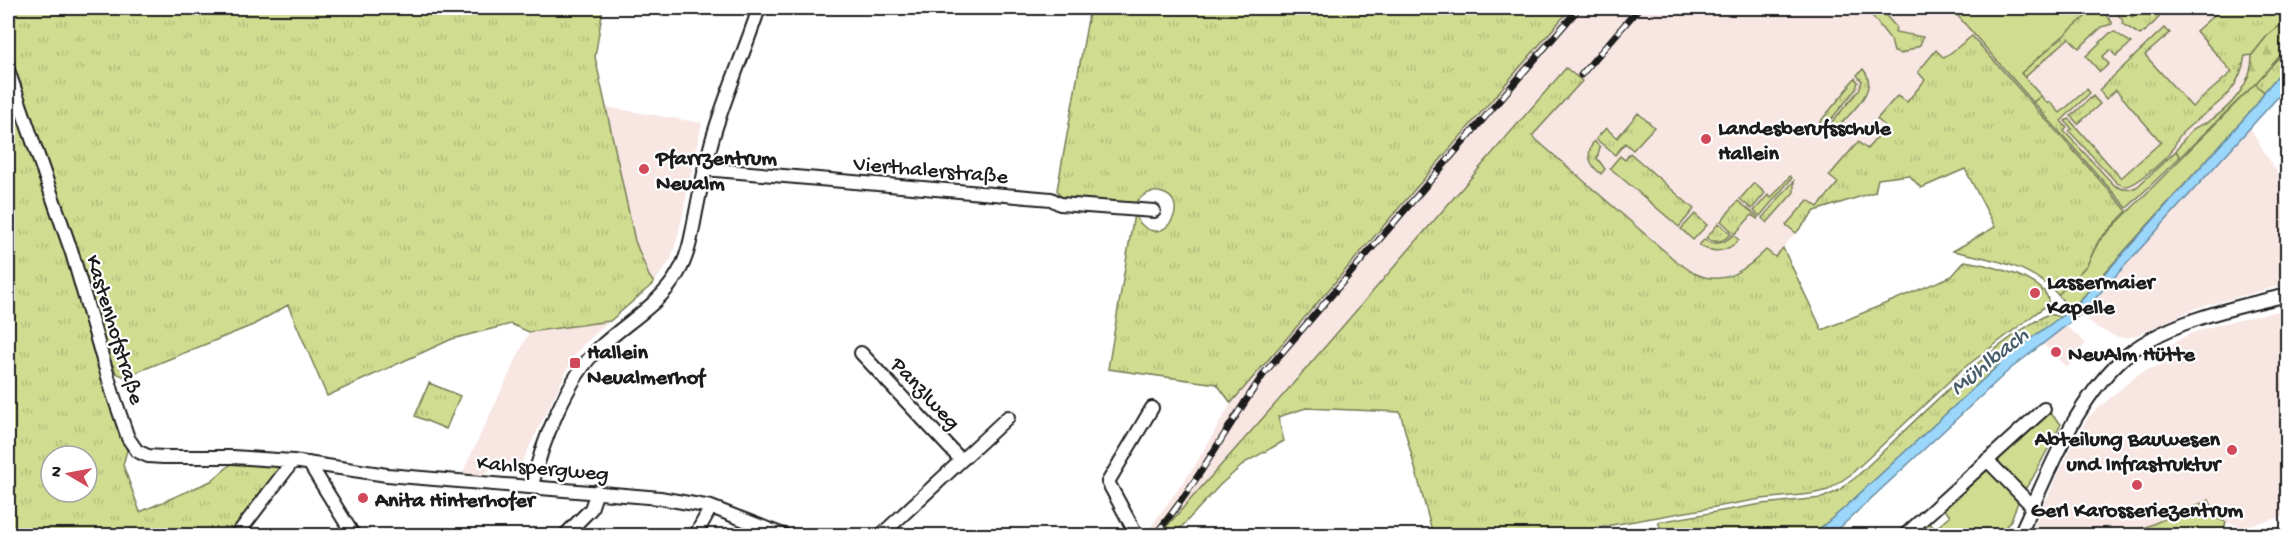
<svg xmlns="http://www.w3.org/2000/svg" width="2295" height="543" font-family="'Gochi Hand',sans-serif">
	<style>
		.built { fill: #f8e6e3 }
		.grass { fill: url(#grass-tufts); stroke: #767c56; stroke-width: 1.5; fill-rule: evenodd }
		.forest { fill: url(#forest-firs); stroke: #767c56; stroke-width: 1.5 }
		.garden { fill: #d0dd90; stroke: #767c56; stroke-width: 1.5 }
		.water { fill: #9bd6fb; stroke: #688ca2; stroke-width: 1.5 }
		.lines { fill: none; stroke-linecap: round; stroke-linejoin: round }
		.street-casing { stroke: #1c1c1c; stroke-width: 16 }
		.street { stroke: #fff; stroke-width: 12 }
		.rail-casing { stroke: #1c1c1c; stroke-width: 7 }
		.rail { stroke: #fff; stroke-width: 4.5; stroke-dasharray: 14; stroke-linecap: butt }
		.poi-dot { fill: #d1495b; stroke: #fff; stroke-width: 2 }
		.labels { text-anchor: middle; stroke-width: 4.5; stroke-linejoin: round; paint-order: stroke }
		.poi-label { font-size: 22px; font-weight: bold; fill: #1c1c1c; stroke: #fff; text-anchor: start }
		.street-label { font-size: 22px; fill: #1c1c1c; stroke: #fff }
		.water-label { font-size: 24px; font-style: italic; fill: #485d6a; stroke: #fff }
	</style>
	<defs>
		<pattern id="grass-tufts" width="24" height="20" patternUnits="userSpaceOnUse" patternTransform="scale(1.5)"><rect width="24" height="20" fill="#d0dd90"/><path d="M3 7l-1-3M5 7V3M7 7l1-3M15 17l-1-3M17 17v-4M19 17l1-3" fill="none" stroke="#b2bd7c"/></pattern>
		<pattern id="forest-firs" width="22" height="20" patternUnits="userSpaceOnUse" patternTransform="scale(1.5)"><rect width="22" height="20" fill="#d0dd90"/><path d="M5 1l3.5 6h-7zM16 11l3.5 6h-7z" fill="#b2bd7c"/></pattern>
	</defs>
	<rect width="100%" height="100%" fill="#fff"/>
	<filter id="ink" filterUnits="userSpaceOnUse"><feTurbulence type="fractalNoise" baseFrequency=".0167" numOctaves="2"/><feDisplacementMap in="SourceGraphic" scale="12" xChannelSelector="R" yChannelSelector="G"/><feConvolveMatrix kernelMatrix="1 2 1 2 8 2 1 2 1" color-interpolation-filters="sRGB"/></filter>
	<g filter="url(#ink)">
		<path class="built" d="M1571,8H2287V48L2255,84L2127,211L1972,36L1944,58L1775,257L1766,250L1748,268L1721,277L1709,278L1696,275L1676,261L1532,136L1285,393L1159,535L1144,536L1194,467L1231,403Z
			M606,107L702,123L678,236L671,259L654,283L649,276L635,241Z
			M2250,128L2287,189V284L2196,308L2135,336L2124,338L2116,337L2096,327L2081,314Z
			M2287,309V516L2241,527L2218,519L2209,500L2127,535H2044L2034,525L2076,438L2089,416L2140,373L2168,362L2166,355L2167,348L2173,343L2192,333L2221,324Z
			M610,321L583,345L573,358L520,466H496L478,477L461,476L529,332Z
			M2066,326L2086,343L2067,368L2043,344Z"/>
		<path class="grass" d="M8,8H603L595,57L635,241L649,276L654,283L610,321L529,332L511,324L452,339L327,396L288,305L253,325L125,377L116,373L106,349L40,143L8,56Z
			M1090,8H1571L1231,403L1217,384L1108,369L1134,214C1159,260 1197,199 1159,192C1148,190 1141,196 1135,204L1062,199L1057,190Z
			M1866,8H1879L1896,27L1895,32L1923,37L1920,45L1902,54L1894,52L1891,40Z
			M2093,8H2105L2102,11L2112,22V24L2102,27L2079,48L2069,38L2024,78L2021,73Z
			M2112,8H2125L2132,17L2144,8H2165L2155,22L2140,35L2123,24L2122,19Z
			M2222,8H2270L2272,11L2279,8H2287V20L2267,36L2252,55L2245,56C2237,101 2210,105 2182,133C2176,139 2175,147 2170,153C2163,161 2136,186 2126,186C2123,186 2120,185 2117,183L2069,131L2072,129L2065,121L2069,119L2121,178L2161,142L2116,90L2106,99L2099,90L2164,28L2170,33L2145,55L2192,107L2232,72L2196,31Z
			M2115,32L2131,43L2116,56L2110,50L2102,57L2109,64L2100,72L2086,56L2110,33Z
			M1972,36L2127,211L2099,240L2087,265L2058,295C2031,265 1991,259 1953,251L1995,227L1965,169L1921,188L1909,175L1878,179L1875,192L1815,211L1796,233L1786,225L1808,200L1818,207L1838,183L1829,176L1858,142L1867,149L1886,127L1877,119L1897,96L1907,102L1925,80L1918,72L1936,50L1944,58Z
			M2287,48V65L2264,92L2255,84Z
			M1566,68L1582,81L1532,136L1676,261C1683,265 1689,271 1696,274C1724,287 1748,268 1766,250L1775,257L1783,248L1822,330L1952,276L1965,261C1984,264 2052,279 2048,304L1960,371L1878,449L1850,475L1828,490L1811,494L1761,499L1554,535H1433L1400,412L1306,408L1278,417L1284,441L1246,462L1220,485L1174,535H1159L1285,393Z
			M1863,69C1881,89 1850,113 1837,128L1826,129L1859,90L1862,81L1857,75Z
			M1855,78L1858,82L1856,89L1823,129H1814L1850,86L1849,85Z
			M8,86L76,282L104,381L127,450L123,465L140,512L211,481L235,461L279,464L278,474L230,535H8ZM51,456H87V492H51Z
			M2087,89L2090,93L2061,121L2067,128L2064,131L2114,185C2123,190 2128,191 2138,186L2176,151L2180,157L2127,208L2033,102L2041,96L2048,104L2050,102L2060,113Z
			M2093,96L2100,104L2078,124L2071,116Z
			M1638,113L1654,127L1633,150L1625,143L1615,155L1596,139L1606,128L1617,138Z
			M1594,141L1600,147L1597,158L1605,169L1601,174C1590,165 1585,155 1594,141Z
			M1630,153L1694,209L1679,227L1610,168L1620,156L1625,160Z
			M1790,176L1792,178L1760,216L1754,211L1768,195L1771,198Z
			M1794,181V192L1767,223L1762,218Z
			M1754,183L1765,193L1752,209L1740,199Z
			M1738,201L1758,217L1757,219L1752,215L1735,234L1721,221Z
			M1695,214L1707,225L1693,240L1681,229Z
			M1719,223L1731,234C1724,241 1715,244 1706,238Z
			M1733,235L1739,240C1727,252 1713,254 1699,245L1704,240C1715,246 1724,244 1733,235Z
			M2048,314L2062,317L2016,349L1842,510L1812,535H1664L1658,522L1762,504L1822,498L1836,492L1855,478C1913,424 1979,352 2048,314Z
			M429,383L460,396L446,429L415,416Z
			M2209,500L2218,519L2226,522L2223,534L2127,535Z"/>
		<path class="forest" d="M2287,20V48L2255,84L2180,157L2176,151C2181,143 2186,135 2193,129C2197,126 2202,125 2206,123C2230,109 2253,83 2252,55L2267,36Z"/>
		<path class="garden" d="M1951,8H2093L2094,9L2021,73L2041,96L2033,102Z
			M2255,84L2264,92L2257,104L2071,310L2058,295L2087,265L2099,241Z
			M2049,412L2061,424L2032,479L2025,489L2017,486L1998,466V459Z
			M1985,469L1993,472L2018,502L2011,520L1999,535L1912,536L1928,521L1935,529L1950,516L1942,507Z"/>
		<path class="water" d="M2287,65V73L2281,81L2287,87L2081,314L2009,370L1832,535H1812L1842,510L2016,349L2077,305L2257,104L2264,92Z"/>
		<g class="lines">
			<g class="street-casing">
				<path id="street" d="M8,70L72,253L113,394L128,438L137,451L148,456L163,457H233L293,461L387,475L660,498L711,507L786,536
					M704,169L1051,199L1060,204L1154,211
					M861,353L961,460
					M1987,460L2033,507
					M309,463L354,536
					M532,486C541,444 568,377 599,348C625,323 660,305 678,273C689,255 692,233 696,212C701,187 706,161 713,137C726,93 745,51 759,8
					M236,536L293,461
					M564,536L591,509L597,491
					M695,536L711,507
					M880,536L1008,417
					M1137,536L1108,482L1152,408
					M1904,536L2044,409
					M2019,536C2047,477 2071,408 2119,362C2159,323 2235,307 2288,295"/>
			</g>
			<use href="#street" class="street"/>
			<g class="rail-casing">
				<path id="rail" d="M1581,75L1639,8
					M1154,536C1197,485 1228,424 1266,371L1579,8"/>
			</g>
			<use href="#rail" class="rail"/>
		</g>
	</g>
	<g class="poi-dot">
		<circle cx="1706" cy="139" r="6"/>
		<circle cx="644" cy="169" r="6"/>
		<circle cx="2035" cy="293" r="6"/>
		<circle cx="2056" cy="352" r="6"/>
		<rect x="569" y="357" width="12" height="12" rx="3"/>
		<circle cx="2232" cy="450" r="6"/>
		<circle cx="2137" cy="485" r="6"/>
		<circle cx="363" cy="498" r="6"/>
	</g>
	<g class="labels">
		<g class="poi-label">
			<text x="1718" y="134">Landesberufsschule<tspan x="1718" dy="25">Hallein</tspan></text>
			<text x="656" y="164">Pfarrzentrum<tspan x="656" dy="25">Neualm</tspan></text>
			<text x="2047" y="288">Lassermaier<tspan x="2047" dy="25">Kapelle</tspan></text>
			<text x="587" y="358">Hallein<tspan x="587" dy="25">Neualmerhof</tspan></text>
			<text x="2068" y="360">NeuAlm Hütte</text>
			<text x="2220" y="445" text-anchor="end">Abteilung Bauwesen<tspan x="2220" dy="25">und Infrastruktur</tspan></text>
			<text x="375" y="506">Anita Hinterhofer</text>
			<text x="2137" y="516" text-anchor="middle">Gerl Karosseriezentrum</text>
		</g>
		<g class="street-label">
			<text transform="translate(931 168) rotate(5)" y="8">Vierthalerstraße</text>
			<text transform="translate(117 329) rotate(73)" y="8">Kastenhofstraße</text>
			<text transform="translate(927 392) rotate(47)" y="8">Panzlweg</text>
			<text transform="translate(543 466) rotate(5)" y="8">Kahlspergweg</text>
		</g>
		<g class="water-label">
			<text transform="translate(1988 360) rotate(-39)" y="8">Mühlbach</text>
		</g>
	</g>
	<rect width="2295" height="543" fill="none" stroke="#fff" stroke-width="30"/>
	<rect x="15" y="15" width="2265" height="513" fill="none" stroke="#1c1c1c" stroke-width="2" filter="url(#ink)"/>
	<g transform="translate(69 474) rotate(280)"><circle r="28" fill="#ffffff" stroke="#a4a4a4" stroke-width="1.5"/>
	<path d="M0-4.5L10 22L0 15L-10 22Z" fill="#d1495b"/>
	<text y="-9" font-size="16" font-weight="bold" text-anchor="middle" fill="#1c1c1c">N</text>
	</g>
</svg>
